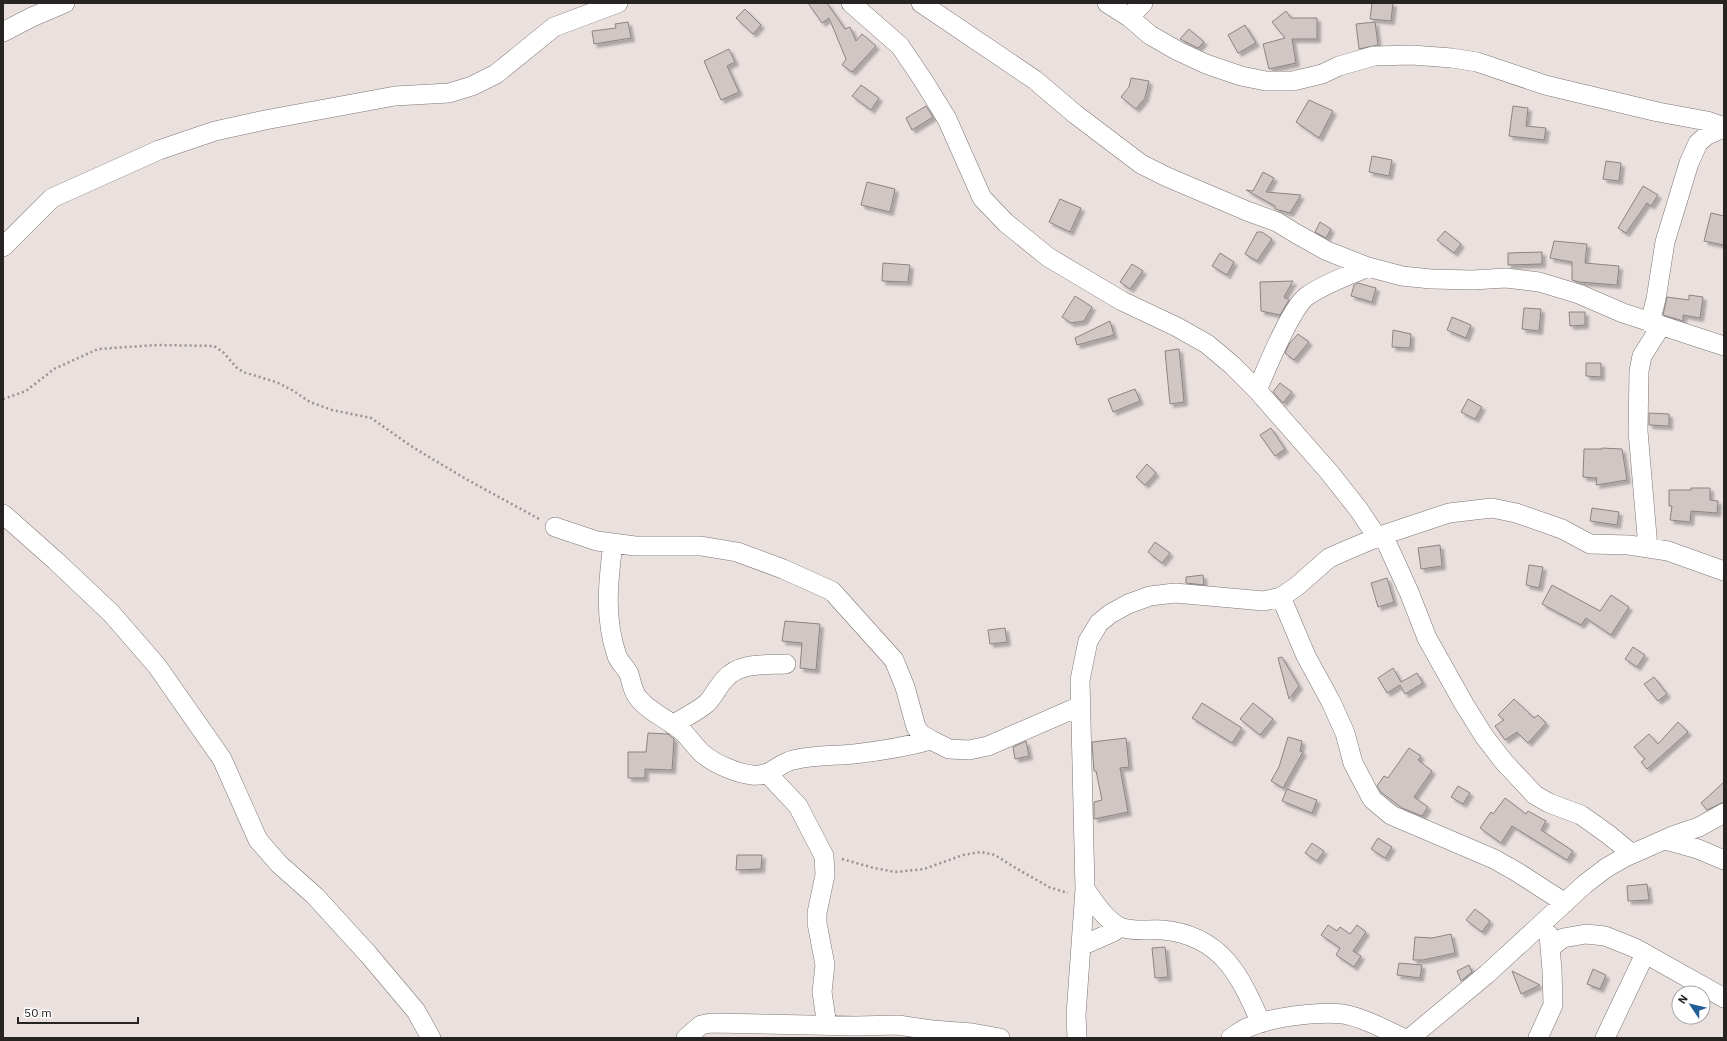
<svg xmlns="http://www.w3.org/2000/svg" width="1727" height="1041" font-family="'IBM Plex Sans',sans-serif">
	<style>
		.building { fill: #d0c7c5; stroke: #8c8482; filter: url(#shadow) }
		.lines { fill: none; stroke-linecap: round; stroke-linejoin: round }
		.minor-casing { stroke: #7d7573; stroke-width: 20 }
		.path { stroke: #97918f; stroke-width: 2.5; stroke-dasharray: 2 3; stroke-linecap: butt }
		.minor { stroke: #fff; stroke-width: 19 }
	</style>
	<defs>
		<filter id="shadow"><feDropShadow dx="3.5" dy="3.5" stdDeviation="1" flood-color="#0004"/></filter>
	</defs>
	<rect width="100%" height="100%" fill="#eae1df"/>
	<path class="building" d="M808,3H827L845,29L850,27L856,41L862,34L876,46L852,72L842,65L846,59L829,18L822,23Z
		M1372,3H1393L1391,21L1370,19Z
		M745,9L761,25L753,34L736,18Z
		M1286,11L1291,18H1317V39H1292L1296,63L1269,69L1263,44L1285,38L1272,22Z
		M628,22L631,38L594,44L592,31L616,28L615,24Z
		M1375,22L1378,45L1359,49L1356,24Z
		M1245,25L1256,43L1238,53L1228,35Z
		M1189,29L1204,42L1198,48L1180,39Z
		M729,49L735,62L727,66L739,92L721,100L704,61Z
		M1131,78L1149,81L1145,98L1136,109L1121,97L1129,87Z
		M861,85L879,98L871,110L852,96Z
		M1309,100L1333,111L1319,138L1296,122Z
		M926,106L933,117L912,130L906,118Z
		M1513,106L1528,108L1526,126L1546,128L1544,140L1509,136Z
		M1372,156L1392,160L1389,176L1369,172Z
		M1606,161L1621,163L1619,181L1603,179Z
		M1263,172L1274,178L1266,192L1301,195L1290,213L1275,209V206L1246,190L1253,191Z
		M867,182L895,189L890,212L861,205Z
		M1643,186L1658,195L1651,206L1647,203L1626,233L1618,228Z
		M1060,199L1081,208L1070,232L1049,222Z
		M1711,213L1724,216V245L1704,241Z
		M1320,222L1331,229L1326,238L1315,232Z
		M1445,231L1461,244L1454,253L1437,240Z
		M1257,232H1262L1272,239L1257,261L1245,254Z
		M1554,241L1587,244L1585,263L1619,266L1617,285L1579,282L1572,280V262L1550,258Z
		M1542,252V264L1508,265V253Z
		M1220,253L1234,262L1227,275L1212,266Z
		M883,263L910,265L908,282L882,281Z
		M1132,264L1143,271L1130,289L1120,282Z
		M1293,281L1284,297L1289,300L1280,315L1261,311L1260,282Z
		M1358,283L1376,288L1372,302L1351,296L1354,285Z
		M1689,295L1703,297L1700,318L1683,315V321L1663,315L1667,297L1689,300Z
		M1075,296L1092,307L1084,321L1071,323L1062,317Z
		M1524,308L1541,309L1539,331L1522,329Z
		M1569,312H1585V325L1570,326Z
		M1452,317L1471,325L1466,338L1447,330Z
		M1110,321L1114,335L1077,345L1075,338Z
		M1393,330L1411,334L1410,348L1392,347Z
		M1298,334L1309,342L1294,360L1285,353L1289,344Z
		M1179,349L1184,402L1170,404L1165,351Z
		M1586,363H1601V377L1586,376Z
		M1280,383L1292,392L1283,403L1273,392Z
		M1135,389L1140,401L1113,412L1108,399Z
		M1468,399L1482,407L1475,419L1461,412Z
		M1649,413L1669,414V426L1649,425Z
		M1271,428L1285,449L1275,456L1260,435Z
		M1602,448L1622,449L1627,480L1596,485L1597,478L1583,477L1584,449H1602Z
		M1147,464L1156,473L1145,485L1136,477Z
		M1691,488H1710V500L1718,501L1717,513L1691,511L1690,522L1670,520L1672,506H1669V490H1691Z
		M1592,508L1619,512L1617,525L1590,521Z
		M1155,542L1170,553L1162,563L1148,552Z
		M1440,545L1442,566L1421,569L1418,548Z
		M1529,565L1543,567L1539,588L1526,585Z
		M1203,575L1204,585L1186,583V577Z
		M1387,578L1394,602L1378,607L1371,583Z
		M1552,585L1600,611L1611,595L1629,607L1611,635L1586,618L1581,625L1542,604Z
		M785,621L820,624L816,670L800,668L802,643L782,641Z
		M1005,628L1007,642L990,644L988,630Z
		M1633,647L1645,655L1637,667L1625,659Z
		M1282,657L1299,686L1289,699L1278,658Z
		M1393,668L1401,682L1417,673L1423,683L1405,694L1400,685L1387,693L1378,678Z
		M1654,677L1667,694L1658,701L1644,684Z
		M1514,699L1534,718L1538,715L1546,723L1528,743L1517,732L1505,740L1495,726L1504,720L1498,715Z
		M1202,703L1242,728L1232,743L1192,718Z
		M1253,703L1273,719L1260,735L1240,719Z
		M1678,722L1688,732L1647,769L1641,762L1645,759L1634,747L1649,734L1658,744Z
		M648,733L668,734L674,739L672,770L645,769V778H628V752H646Z
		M1288,737L1302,741L1300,751L1303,752L1283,788L1271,781L1279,767Z
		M1126,738L1129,767L1120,768L1128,812L1094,819V802L1102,800L1096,771H1094L1092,742Z
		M1026,741L1029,756L1015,759L1013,747Z
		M1409,748L1421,756L1418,760L1432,771L1414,797L1428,807L1422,816L1402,808L1381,792L1377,786L1384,776L1388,778Z
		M1724,782V802L1707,810L1701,803Z
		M1458,786L1470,793L1463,804L1451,797Z
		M1287,789L1317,800L1312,813L1282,801Z
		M1505,798L1526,814L1528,811L1546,821L1541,830L1573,851L1567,860L1512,826L1501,843L1480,828L1491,812L1493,814Z
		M1378,838L1392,847L1385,858L1371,849Z
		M1312,843L1324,851L1317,861L1305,853Z
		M737,855H762L761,869L736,870Z
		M1647,884L1649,900L1628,901L1627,886Z
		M1475,909L1490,921L1482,932L1466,920Z
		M1328,925L1337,931L1340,927L1350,934L1357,925L1366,932L1353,951L1361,956L1354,967L1336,955L1340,948L1321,935Z
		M1451,934L1455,953L1423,960H1413L1415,937L1432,938Z
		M1165,947L1168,977L1155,978L1152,948Z
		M1399,963L1422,965L1420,978L1397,975Z
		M1469,965L1472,972L1461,981L1457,971Z
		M1593,969L1606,975L1600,989L1587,984Z
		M1512,971L1540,985L1521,994Z"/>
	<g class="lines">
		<g class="minor-casing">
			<path id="minor" d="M851,3L900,46L923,80L947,119L982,198L1006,223L1048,257L1122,301L1177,327L1207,344L1232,365L1257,390L1329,472L1359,510L1377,537
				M921,3L1035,80L1075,114L1141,164L1167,177L1247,211L1277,222L1295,233L1327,251L1368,267L1402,276L1431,279L1472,280L1506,278L1539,282L1579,294L1623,313L1724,346
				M1107,3L1129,17L1150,35L1178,51L1206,64L1241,76L1266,81H1293L1322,74L1339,66L1374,56L1412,55L1452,58L1477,62L1545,85L1658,112L1707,121L1724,127
				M1129,17L1143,3
				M3,32L32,17L65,3
				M3,247L52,198L159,150L215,131L265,120L395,96L449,93L472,86L496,74L554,27L618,3
				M1650,323L1656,299L1665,242L1689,163L1698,143L1707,135L1724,128
				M1257,390C1267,368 1290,309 1307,296C1326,283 1347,276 1368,267
				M3,514L56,561L111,613L157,666L222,759L258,840L279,864L315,896L368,954L416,1011L431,1038
				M555,527L597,541L635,546H701L737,552L783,569L832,591L894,660L905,687L916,727L921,734L931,740L949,749L969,750L988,746L1080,706
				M1383,535L1409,592L1427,638L1464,704L1484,736L1504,762L1535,795L1549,803L1581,815L1609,835L1632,854
				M613,543C608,583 604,618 617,656C620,663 626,668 629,674C632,683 632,691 639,699C651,714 671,720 684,733C691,740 696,748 703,754C715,764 736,773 752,775C772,777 778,763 793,760C813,755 833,756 854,754C880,751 905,747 931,740
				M1648,548L1638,431L1639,371L1642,356L1661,326
				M1281,597L1306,656L1331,702L1345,733L1353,763L1372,799L1391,815L1494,859L1517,872L1565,903
				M673,725C684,717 697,712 707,703C714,696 718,686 725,679C739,662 766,665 786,664
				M768,774L798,806L824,856L825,875L817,913V923L825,965L822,992L827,1026
				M1666,840L1698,849L1724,860
				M1085,889C1094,901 1105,920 1120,927C1133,932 1149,929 1162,930C1221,935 1240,975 1261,1023
				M1081,946L1113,932L1120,927
				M1550,948L1563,938L1586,934L1605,936L1635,948L1724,998
				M686,1038L701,1025L711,1023L856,1026L898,1025L932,1030L972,1033L1000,1038
				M1077,1038L1076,1015L1085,889L1080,680L1088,641L1099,623L1110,614L1128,604L1150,596L1175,593L1264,601L1281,597L1296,587L1329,558L1347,550L1383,535L1449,513L1492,508L1516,513L1562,529L1590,544L1629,545L1668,551L1724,571
				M1231,1038C1237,1034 1243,1029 1249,1027C1272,1017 1319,1011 1343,1014C1364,1018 1384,1029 1403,1038
				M1410,1038L1487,974L1585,884L1606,868L1625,857L1675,835L1699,827L1724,813
				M1538,1038L1553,1005L1552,970L1549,935
				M1605,1038L1645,954"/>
		</g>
		<path class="path" d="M3,399L26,391L54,369L98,349L157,345L214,346L224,353L236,367L243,372L276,382L292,390L310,402L332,410L371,418L414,448L466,479L541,520
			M842,859L874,868L895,872L924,869L963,855L981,852L995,855L1014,867L1049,887L1068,893"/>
		<use href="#minor" class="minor"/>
	</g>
	<rect width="1727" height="1041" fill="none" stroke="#262322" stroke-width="8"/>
	<g transform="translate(1691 1005) rotate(305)"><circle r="19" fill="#ffffff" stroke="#a8a7a7"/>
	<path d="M0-3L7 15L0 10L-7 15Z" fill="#225f96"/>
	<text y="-6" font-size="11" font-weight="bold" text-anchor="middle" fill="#262322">N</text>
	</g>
	<path d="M18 1017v6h120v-6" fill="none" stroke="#262322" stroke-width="2"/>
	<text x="24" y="1017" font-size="12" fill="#262322" stroke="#ffffff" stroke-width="3" paint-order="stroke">50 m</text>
</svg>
